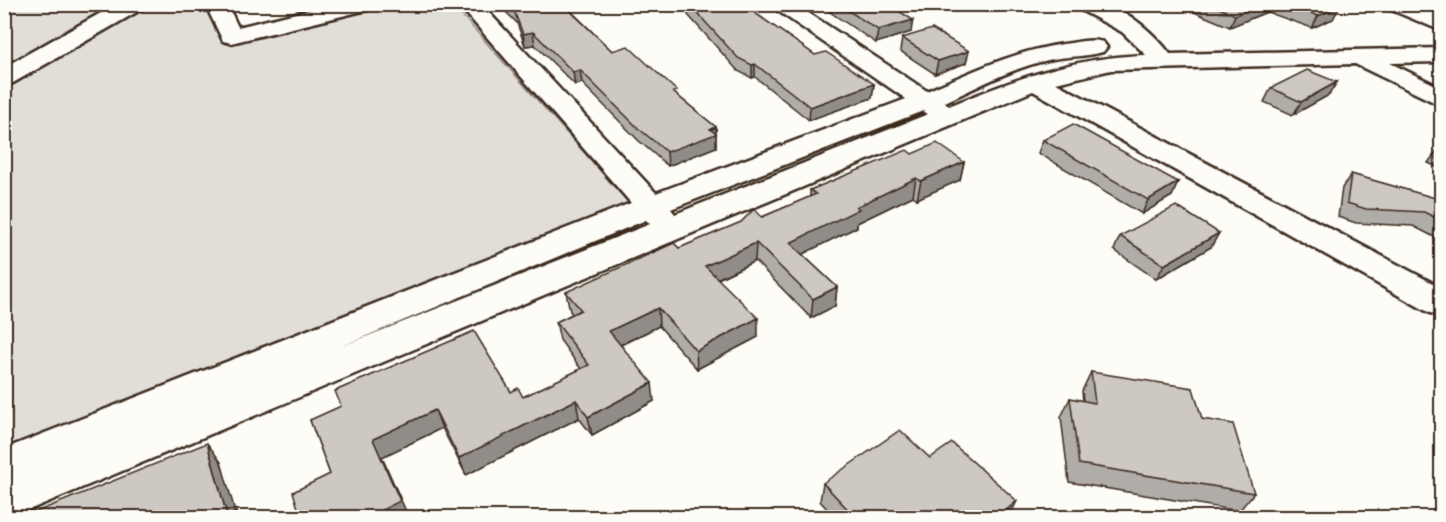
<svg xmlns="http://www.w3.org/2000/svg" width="1446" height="522" font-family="'Indie Flower',sans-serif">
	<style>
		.green { fill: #e1ded7; stroke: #8e847a; stroke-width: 1.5 }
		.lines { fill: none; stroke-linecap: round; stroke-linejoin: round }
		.minor-casing { stroke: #3b2a1e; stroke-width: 5 }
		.minor { fill: #fdfcf7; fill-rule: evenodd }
		.wall { fill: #b0aca7; stroke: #3b2a1e; stroke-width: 1.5 }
		.shaded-wall { fill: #908c88; stroke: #3b2a1e; stroke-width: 1.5 }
		.building { fill: #cdc8c2; stroke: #3b2a1e; stroke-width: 1.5 }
	</style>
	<rect width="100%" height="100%" fill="#fdfcf7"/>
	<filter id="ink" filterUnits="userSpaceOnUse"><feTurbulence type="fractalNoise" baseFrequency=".0167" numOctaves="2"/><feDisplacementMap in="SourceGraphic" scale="12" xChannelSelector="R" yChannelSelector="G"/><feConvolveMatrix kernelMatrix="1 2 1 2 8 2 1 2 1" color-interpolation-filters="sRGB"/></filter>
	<g filter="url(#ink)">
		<path class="green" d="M5,5H205L224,42L377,5H453L629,203L5,449Z"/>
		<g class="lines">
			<g class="minor-casing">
				<path id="minor" d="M117,4H145L142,9L13,83L4,85V67Z
					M205,4H227L238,27L334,4H374L371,9L231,43L223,41Z
					M458,4H481L656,193L906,99L768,4H795L927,91C975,70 1020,49 1071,43C1082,41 1093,39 1103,42L1107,47L1103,52C1085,57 1066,56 1048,60C1012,68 978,87 945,102L949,106C1016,79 1073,57 1146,55L1122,32L1079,9L1076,4C1085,4 1097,2 1106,5C1128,10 1157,36 1170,54L1442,48V62L1390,63L1442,88V106L1355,64L1111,70L1056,83L1442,288V316L1430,313L1033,91L19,514L4,518V449L631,203ZM923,111L928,114L675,214L671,209ZM646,220L650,224L340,347Z
					M1386,4H1416L1442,15V31L1389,9Z"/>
			</g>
			<use href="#minor" class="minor"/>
		</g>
		<path class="wall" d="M498,4H569L570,10L612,51L678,96L716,127V147L668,166L639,141L582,83L575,85L535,45L525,46L517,23Z
			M688,4H742L815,55L874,84L872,98L809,120L755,77L752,78L738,71L688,15Z
			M818,4H888L911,32L876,43Z
			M1197,4H1340L1333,19L1312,28L1267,12L1230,27L1194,12Z
			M902,38L966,63L935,74L900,51Z
			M1271,88L1329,95L1293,115L1264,102Z
			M1043,140L1178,182L1172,196L1142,214L1038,153Z
			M1442,147V169L1428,163L1438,149Z
			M912,154L964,162L960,180L917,199L913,196L857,223V227L802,254L837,287L835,306L811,318L755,261L718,279L758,337L697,369L659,326L621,345L654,401L592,435L579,418L466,475L442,428L382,457L330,474L310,420L511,392L523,397L581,369L560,340L556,322L572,314L570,311L566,292L762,217L810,197V190Z
			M1351,174L1442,200V241L1413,226L1356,223L1338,217L1342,188Z
			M1219,233L1211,247L1156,279L1114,250L1120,236Z
			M1091,372L1202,419L1254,493L1239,511L1069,482L1061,417L1070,398L1083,401L1082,391Z
			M930,458L1009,518H835L820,501L823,483Z"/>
		<path class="shaded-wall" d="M1261,4H1271L1267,12L1230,27L1235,15Z
			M1340,6L1333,19L1312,28L1318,16Z
			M913,20L911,32L876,43L878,30Z
			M533,32L535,45L525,46L523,34Z
			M969,51L966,63L935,74L938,61Z
			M755,64V77L752,78V65Z
			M580,70L582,83L575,85L573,72Z
			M1337,82L1329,95L1293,115L1301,102Z
			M874,84L872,98L809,120L810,107Z
			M716,127V147L668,166L667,152Z
			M964,162L960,180L917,199L921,181Z
			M916,178L913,196L857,223V227L789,261L790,243L856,207Z
			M1178,182L1172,196L1142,214L1148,200Z
			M1219,233L1211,247L1156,279L1164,265Z
			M756,243L755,261L706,284L705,266Z
			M837,287L835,306L811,318L813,299Z
			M658,308L659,326L612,349L609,331Z
			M758,318V337L697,369L696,351Z
			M652,383L654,401L592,435L588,417Z
			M576,400L579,418L466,475L459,458Z
			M435,410L442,428L382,457L409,518H366L373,439Z
			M207,443L221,462L237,518L227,516Z
			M1017,501L1009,518H997Z"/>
		<path class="building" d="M508,4H567L564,5L612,51L628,46L677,91L673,92L716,127L710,129L716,134L667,152L638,128L580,70L573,72L533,32L523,34L514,11Z
			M689,4H742L815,55L826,52L874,84L810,107L755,64L752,65L738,58Z
			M838,4H888L913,20L878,30Z
			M1210,4H1261L1235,15Z
			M1286,4H1340V6L1318,16Z
			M932,29L969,51L938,61L902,38Z
			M1307,70L1337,82L1301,102L1271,88Z
			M1073,124L1178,182L1148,200L1043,140Z
			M937,143L964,162L921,181L916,178L856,207L859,209L790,243L837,287L813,299L756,243L705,266L758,318L696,351L658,308L609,331L652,383L588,417L576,400L459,458L435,410L373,439L400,501L366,518H301L293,492L330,474L310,420L341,406L335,391L474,331L511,392L518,388L523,397L589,365L556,322L581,310L566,292L674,243L679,248L741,222L754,209L762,217L816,194L810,190L907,150L912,154Z
			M1351,174L1442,200V221L1424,212L1366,209L1347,203Z
			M1176,206L1219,233L1164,265L1120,236Z
			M1091,372L1193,388L1202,419L1233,424L1254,493L1079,464L1070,398L1095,403Z
			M900,430L930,458L952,443L1017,501L997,518H849L853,515L823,483Z
			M207,443L227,516L236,512L238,518H26V516Z"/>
	</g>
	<rect width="1446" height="522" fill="none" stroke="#fdfcf7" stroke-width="24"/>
	<rect x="12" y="12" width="1422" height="498" fill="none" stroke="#3b2a1e" stroke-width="2" filter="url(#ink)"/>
</svg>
